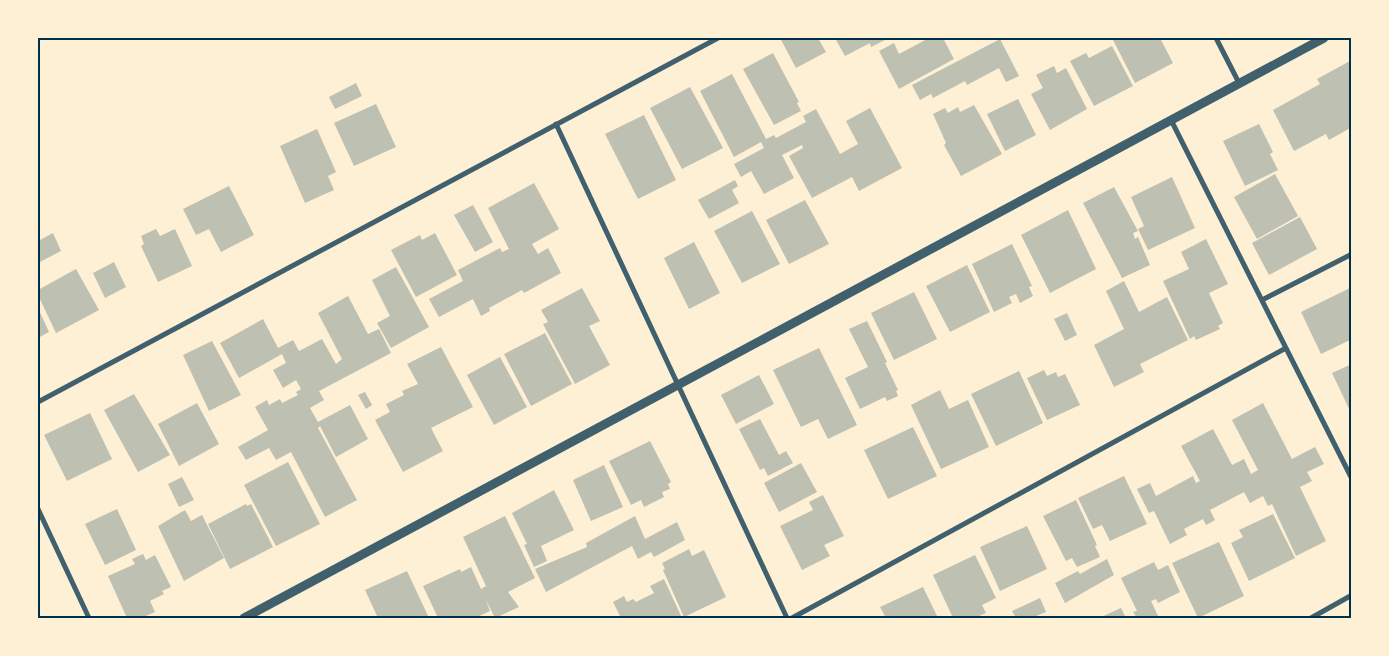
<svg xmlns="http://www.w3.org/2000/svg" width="1389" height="656" font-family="'Open Sans',sans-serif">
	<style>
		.building { fill: #bec0b2 }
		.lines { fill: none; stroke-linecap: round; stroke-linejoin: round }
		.minor { stroke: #3f606c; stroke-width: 5 }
		.tertiary { stroke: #3f606c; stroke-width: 9 }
		.neatline { fill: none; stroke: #003049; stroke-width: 2 }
	</style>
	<rect width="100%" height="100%" fill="#fdf0d5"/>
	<path class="building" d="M780,38H818L826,52L796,68Z
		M835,38H889L871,47L870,43L845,56Z
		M929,38H943L954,59L899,89L879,51L894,43L899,54Z
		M1112,38H1160L1173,63L1135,83Z
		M1000,39L1019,76L1006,82L999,68L967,85L965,81L933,98L931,94L920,100L912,85Z
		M1112,46L1133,86L1094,106L1070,61L1086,53L1089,58Z
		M773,53L799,102L797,103L801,111L774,125L743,69Z
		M1350,61L1352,127L1329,140L1326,134L1294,151L1273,110L1320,84L1317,79Z
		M1054,66L1057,73L1066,68L1087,109L1050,130L1031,94L1043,88L1036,75Z
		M732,74L766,139L774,135L776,138L806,122L803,116L816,109L840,154L858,144L846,121L870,108L902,168L859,191L852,177L812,198L789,156L803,148L802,145L782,155L794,178L764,194L751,171L741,177L734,164L764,148L761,142L734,157L700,91Z
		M356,83L362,96L335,109L329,97Z
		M690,87L723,148L682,169L650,108Z
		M1018,99L1036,135L1005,151L987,114Z
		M376,104L396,147L354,166L334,123Z
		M974,105L1002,154L961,176L944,145L946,143L933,114L945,108L948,113L958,107L960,112Z
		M644,115L676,180L638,199L605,134Z
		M1259,124L1273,152L1270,154L1278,170L1245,186L1223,141Z
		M317,129L336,172L328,176L334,190L305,203L280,146Z
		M1275,174L1298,216L1257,239L1234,197Z
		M1172,177L1195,228L1148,250L1138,229L1144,226L1131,197Z
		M735,180L738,186L732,190L739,203L709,219L698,200Z
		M534,183L559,229L532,244L538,254L548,248L561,273L524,293L522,290L489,308L490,311L481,316L473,299L439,317L429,299L463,281L458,270L500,248L502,252L509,249L488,208Z
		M229,186L254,235L221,252L209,229L196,235L183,209Z
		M1114,187L1138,231L1133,233L1135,239L1138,237L1150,265L1122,278L1083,203Z
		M805,200L829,244L789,264L766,220Z
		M473,205L493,242L475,252L454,215Z
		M1068,210L1096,269L1050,293L1021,235Z
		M752,211L780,264L742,283L714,231Z
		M1300,217L1317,249L1269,275L1252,243Z
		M156,229L160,236L175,229L192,266L158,282L141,246L144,244L141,236Z
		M53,233L61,251L38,263V241Z
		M435,233L457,275L416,297L391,250L420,235L422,240Z
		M1206,239L1228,284L1209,293L1223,323L1218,326L1220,329L1196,340L1194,336L1190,339L1163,281L1189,269L1181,252Z
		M694,242L720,293L689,309L664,258Z
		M1012,244L1032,286L1029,287L1033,296L1020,303L1016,294L1009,297L1012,303L994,312L972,264Z
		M114,262L126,287L105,298L93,273Z
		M967,265L990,312L950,332L926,286Z
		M396,267L429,327L391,348L377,323L390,316L372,280Z
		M76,269L99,310L56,333L38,295V290Z
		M1124,281L1139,312L1167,297L1188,340L1140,364L1144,372L1114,387L1094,345L1124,329L1106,291Z
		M1352,287V339L1321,354L1301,312Z
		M582,288L600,321L589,326L610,365L575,384L543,324L548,322L541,310Z
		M914,292L937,339L894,360L871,313Z
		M348,296L368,334L379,329L391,353L319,391L324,400L310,408L318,422L350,405L368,439L336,457L320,426L318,428L357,500L325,517L291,452L276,460L269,448L246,460L238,447L268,430L255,407L267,400L269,405L280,399L282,403L298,395L296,392L301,389L296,380L283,388L273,370L286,363L282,354L239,378L220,343L263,319L278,348L293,340L299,351L322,339L336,364L342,359L318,313Z
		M38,308L49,332L38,338Z
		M1067,313L1077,335L1065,341L1054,319Z
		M867,321L887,362L885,363L898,390L896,391L898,396L887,401L885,397L860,409L845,378L868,367L849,329Z
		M545,333L572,384L531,406L504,354Z
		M212,341L241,395L209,411L183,355Z
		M441,347L473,407L431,428L443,451L403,472L375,420L390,412L386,404L404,395L402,391L418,384L407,364Z
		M819,348L857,425L828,439L818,419L801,427L773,370Z
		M500,357L527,407L494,425L467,375Z
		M1352,364V415L1332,373Z
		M1044,370L1047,376L1056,372L1058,377L1065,374L1080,405L1047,420L1027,378Z
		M1019,371L1043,423L996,446L971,394Z
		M759,375L774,404L736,424L721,395Z
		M940,390L949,409L968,400L989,447L941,469L911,405Z
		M365,392L372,405L366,409L358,395Z
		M134,394L170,455L138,472L104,410Z
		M197,403L219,444L179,466L158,424Z
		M1263,403L1292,459L1315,447L1324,464L1307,472L1312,481L1300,487L1326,541L1296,556L1272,504L1268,506L1263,496L1250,503L1244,492L1210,510L1215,520L1206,525L1203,519L1184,529L1187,535L1170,544L1154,511L1149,513L1137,489L1150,483L1156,496L1193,476L1196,483L1200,481L1181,446L1213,429L1232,465L1244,459L1251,474L1258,470L1232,420Z
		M90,413L112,459L67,481L44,435Z
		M760,419L779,455L786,451L793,463L768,476L764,468L760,470L739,429Z
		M913,427L937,476L888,499L864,450Z
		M650,441L671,482L668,484L670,489L662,492L664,497L644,507L641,500L631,505L609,461Z
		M288,462L320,524L276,546L244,485Z
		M801,463L817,492L779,512L764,483Z
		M604,465L623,507L591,521L573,480Z
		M1124,476L1147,524L1110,541L1102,525L1093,529L1078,498Z
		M182,477L194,500L179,507L168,484Z
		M554,490L574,530L541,546L547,561L534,567L524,545L527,544L512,513Z
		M823,495L844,536L824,545L830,556L802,570L780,526L813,510L809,502Z
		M1076,500L1097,545L1095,546L1100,557L1077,567L1072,558L1066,561L1043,516Z
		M246,504L247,506L251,504L273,547L230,569L208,524Z
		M117,509L136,550L105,565L85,524Z
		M185,510L191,521L202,515L224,558L184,581L158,526Z
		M1273,514L1295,558L1249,581L1231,543L1243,537L1239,530Z
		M505,516L535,578L508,592L519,607L495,618L486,600L490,611L475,618H438L423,586L460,569L461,572L471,567L481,589L486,586L463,537Z
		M635,516L645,539L677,522L685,540L654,557L651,552L638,559L632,546L546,592L535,569L587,547L586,543Z
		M1027,526L1047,569L1000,591L980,547Z
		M1219,542L1244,596L1198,618L1172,563Z
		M689,549L692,556L704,550L726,597L684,617L663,570L665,569L662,563Z
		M143,554L146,560L155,555L171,587L162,591L164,594L150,601L155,612L141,618H127L108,576L135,564L132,559Z
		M975,555L996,598L982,605L986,613L974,618H953L933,575Z
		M1107,559L1114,575L1065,603L1055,583L1078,571L1080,574Z
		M1154,562L1158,570L1168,565L1180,592L1158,603L1156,599L1151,601L1159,618H1137L1133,612L1137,611L1121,578Z
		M407,571L429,618H378L365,590Z
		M664,579L682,618H621L613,602L624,596L627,602L633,599L636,602L654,593L650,586Z
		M923,587L938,618H886L880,607Z
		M1040,598L1046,612L1031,618H1016L1012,611Z
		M1121,608L1126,618H1099Z"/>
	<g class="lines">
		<path class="minor" d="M1216,38L1239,83
			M1171,120L1352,479
			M556,124L787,618
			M1262,300L1352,254
			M38,402L718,38
			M38,509L89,618
			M792,618L1286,348
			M1311,618L1352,595"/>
		<path class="tertiary" d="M244,618L1324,38"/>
	</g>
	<rect width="1389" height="656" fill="none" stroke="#fdf0d5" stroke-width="78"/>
	<rect x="39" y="39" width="1311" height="578" class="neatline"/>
</svg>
